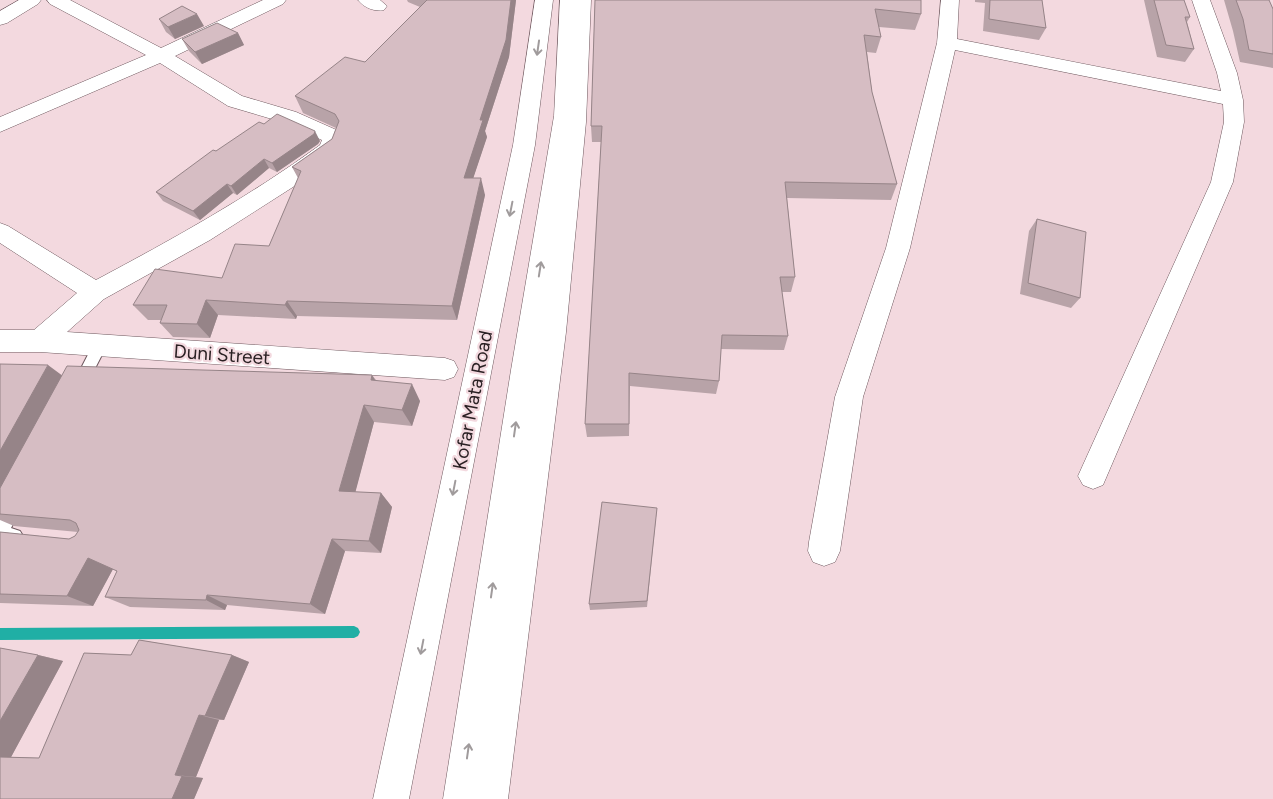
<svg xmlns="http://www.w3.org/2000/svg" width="1273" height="799" font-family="Figtree,sans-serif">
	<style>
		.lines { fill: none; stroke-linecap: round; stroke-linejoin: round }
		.stream { fill: #20afa5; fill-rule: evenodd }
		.service-casing { stroke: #6e585e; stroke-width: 2 }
		.minor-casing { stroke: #6e585e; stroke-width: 1 }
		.primary-casing { stroke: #6e585e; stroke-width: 1 }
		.service { fill: #fff; fill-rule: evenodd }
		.minor { fill: #fff; fill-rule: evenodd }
		.primary { fill: #fff; fill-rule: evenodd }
		.wall { fill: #b8a3a8 }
		.shaded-wall { fill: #968488 }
		.building { fill: #d6bdc3; stroke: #968488 }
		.oneway { stroke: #a09b9c }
		.labels { text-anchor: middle; stroke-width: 4.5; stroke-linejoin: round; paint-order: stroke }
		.street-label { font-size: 19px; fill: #2b2124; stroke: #f3d9df }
	</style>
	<rect width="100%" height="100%" fill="#f3d9df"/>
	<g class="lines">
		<path class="stream" d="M354,626L358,628L360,632L358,636L354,638L0,640V628Z"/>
		<g class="service-casing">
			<path id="service" d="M100,340L105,341L107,345L86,386L81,388L76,386L74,382L76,378L95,341Z
				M14,500L19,502L22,507L11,528L20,531L23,536L20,541L15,543L0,541V519L9,502Z"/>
		</g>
		<g class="minor-casing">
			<path id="minor" d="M19,0H41L38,4L7,23L0,25V11Z
				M47,0H70L161,48L263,0H286L283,4L175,56L242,96L296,112L341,132L344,137L338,154L293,187L210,240L104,299L67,332L445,358L454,361L458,369L454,377L445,380L40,352H0V330H34L77,293L0,243V223L8,226L96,280C173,239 249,197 320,145L322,140L282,122L228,106L160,63L0,132V117L146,55L50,4Z
				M358,0H380L387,6L384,10C375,12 364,8 358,0Z
				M573,0H591L586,122L566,332L508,799H472L540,332L566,122Z
				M941,0H959L957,39L1221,91L1217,73L1192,0H1210L1237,73L1243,100L1244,122L1233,182L1103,485L1093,489L1083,485L1078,476L1211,182L1224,122L1223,104L955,50L910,248L863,397L840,551L835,562L824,566L813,562L808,551L809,542L835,397L886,248L937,43Z"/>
		</g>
		<g class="primary-casing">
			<path id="primary" d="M535,0H553L535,145L409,799H373L513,145Z
				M560,0H578L574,116L537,370L479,799H443L511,370L554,116Z"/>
		</g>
		<use href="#service" class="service"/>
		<use href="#minor" class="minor"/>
		<use href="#primary" class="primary"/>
	</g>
	<path class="wall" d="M407,0H516L509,57L485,131L487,137L473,178L485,195L457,320L297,316L296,319L218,315L210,338L173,337L160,323L161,320H148L133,305L222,278L269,246L298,178L292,167L332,139L336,128L303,113L295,96L365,62L420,7L408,2Z
		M595,0H921V14L915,30L879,27L881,37L876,53L867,52L872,92L897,184L891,200L787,198L795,277L791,292H782L788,336L784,350L721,349L719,381L716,394L630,386L629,436L587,437L585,424L601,142H592L591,126Z
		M975,0H1042L1046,28L1039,40L983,31L985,3L975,2Z
		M1144,0H1184L1190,17L1187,22L1194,49L1185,62L1157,57Z
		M1224,0H1269L1273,9V68L1240,62L1233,31Z
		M159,19L204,26L175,39L166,32Z
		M238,33L244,45L202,64L189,51L182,39Z
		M264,124L320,141L318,144L277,172L269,168L237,195L233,193L200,220L163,201L156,192L216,151Z
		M1037,219L1080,298L1071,308L1020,294L1029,231Z
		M0,364L62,376L372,375L376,380L420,401L412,426L374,422L355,492L381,493L392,507L381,553L345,551L325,614L227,605L225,610L130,607L105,597L117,571L113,569L93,606L0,603V532L69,539L75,536L78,532L14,526L0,520Z
		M657,508L647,607L590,610L589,604Z
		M139,640L232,655L249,662L224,720H219L196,777L203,778L194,799H0V648L38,655L63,661L11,757L39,758L84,653L131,655Z"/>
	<path class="shaded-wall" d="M511,0H516L509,57L485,131L487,137L468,194L464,178Z
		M197,14L204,26L175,39L168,27Z
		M238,33L244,45L202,64L195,52Z
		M315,131L320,141L318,144L277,172L272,163Z
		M264,159L269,168L237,195L231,186Z
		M481,178L485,195L457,320L452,306Z
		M227,184L233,193L200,220L193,211Z
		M206,300L218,315L210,338L197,324Z
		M287,301L297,316L296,319L285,305Z
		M48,365L71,382L0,514V451Z
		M372,375L382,392L371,380Z
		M412,384L420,401L412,426L402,410Z
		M364,405L374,422L352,505L339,491Z
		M381,493L392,507L381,553L369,541Z
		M332,539L345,551L325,614L310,604Z
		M88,558L113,569L93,606L67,596Z
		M207,595L227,605L225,610L206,600Z
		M38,655L63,661L10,759L0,758V721Z
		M232,655L249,662L224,720L205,716Z
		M199,715L219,720L196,777L175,775Z
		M182,776L203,778L194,799H172Z"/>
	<path class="building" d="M427,0H511L506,40L480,120H483L464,178H481L452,306L287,301L285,305L206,300L197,324L160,323L167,305H133L155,269L222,278L235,244L269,246L301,171L292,167L332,139L339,121L335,114L295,96L345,57L365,62Z
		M595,0H921V14L875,9L881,37L864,35L872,92L897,184L785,182L795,277H780L788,336L722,335L719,381L629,373V424H585L602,126H591Z
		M990,0H1042L1046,28L989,19Z
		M1154,0H1184L1190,17H1185L1194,49L1166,45Z
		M1236,0H1269L1273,9V54L1249,50L1243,19Z
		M182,6L197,14L168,27L159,19Z
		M217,23L238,33L195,52L182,39Z
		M277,114L315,131L314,134L272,163L264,159L231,186L227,184L193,211L156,192L213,150L216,151L259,122L264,124Z
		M1037,219L1086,232L1080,298L1028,283Z
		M0,364L48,365L0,451Z
		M67,366L372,375L371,380L412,384L402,410L364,405L339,491L381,493L369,541L332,539L310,604L207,595L206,600L105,597L117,571L88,558L67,596L0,594V532L69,539L75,536L79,530L76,523L70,520L0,514V488Z
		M602,502L657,508L647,601L589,604Z
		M139,640L232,655L205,716L199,715L175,775L182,776L172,799H0V757L39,758L84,653L131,655Z
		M0,648L38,655L0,721Z"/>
	<defs><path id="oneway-shaft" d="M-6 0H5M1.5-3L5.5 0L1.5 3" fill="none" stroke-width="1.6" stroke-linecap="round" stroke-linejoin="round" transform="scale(1.25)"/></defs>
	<g class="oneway">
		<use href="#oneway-shaft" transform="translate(538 48) rotate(98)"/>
		<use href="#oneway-shaft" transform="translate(511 209) rotate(101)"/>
		<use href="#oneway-shaft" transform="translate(540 269) rotate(-81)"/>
		<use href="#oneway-shaft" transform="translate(515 429) rotate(-82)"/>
		<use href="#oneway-shaft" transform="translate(454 488) rotate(101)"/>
		<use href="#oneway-shaft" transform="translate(492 590) rotate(-82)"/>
		<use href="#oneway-shaft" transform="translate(422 647) rotate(101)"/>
		<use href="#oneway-shaft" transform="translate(468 751) rotate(-82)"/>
	</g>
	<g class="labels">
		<g class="street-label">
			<text transform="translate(222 354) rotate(4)" y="7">Duni Street</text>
			<text transform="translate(472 400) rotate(-79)" y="7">Kofar Mata Road</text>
		</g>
	</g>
</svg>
